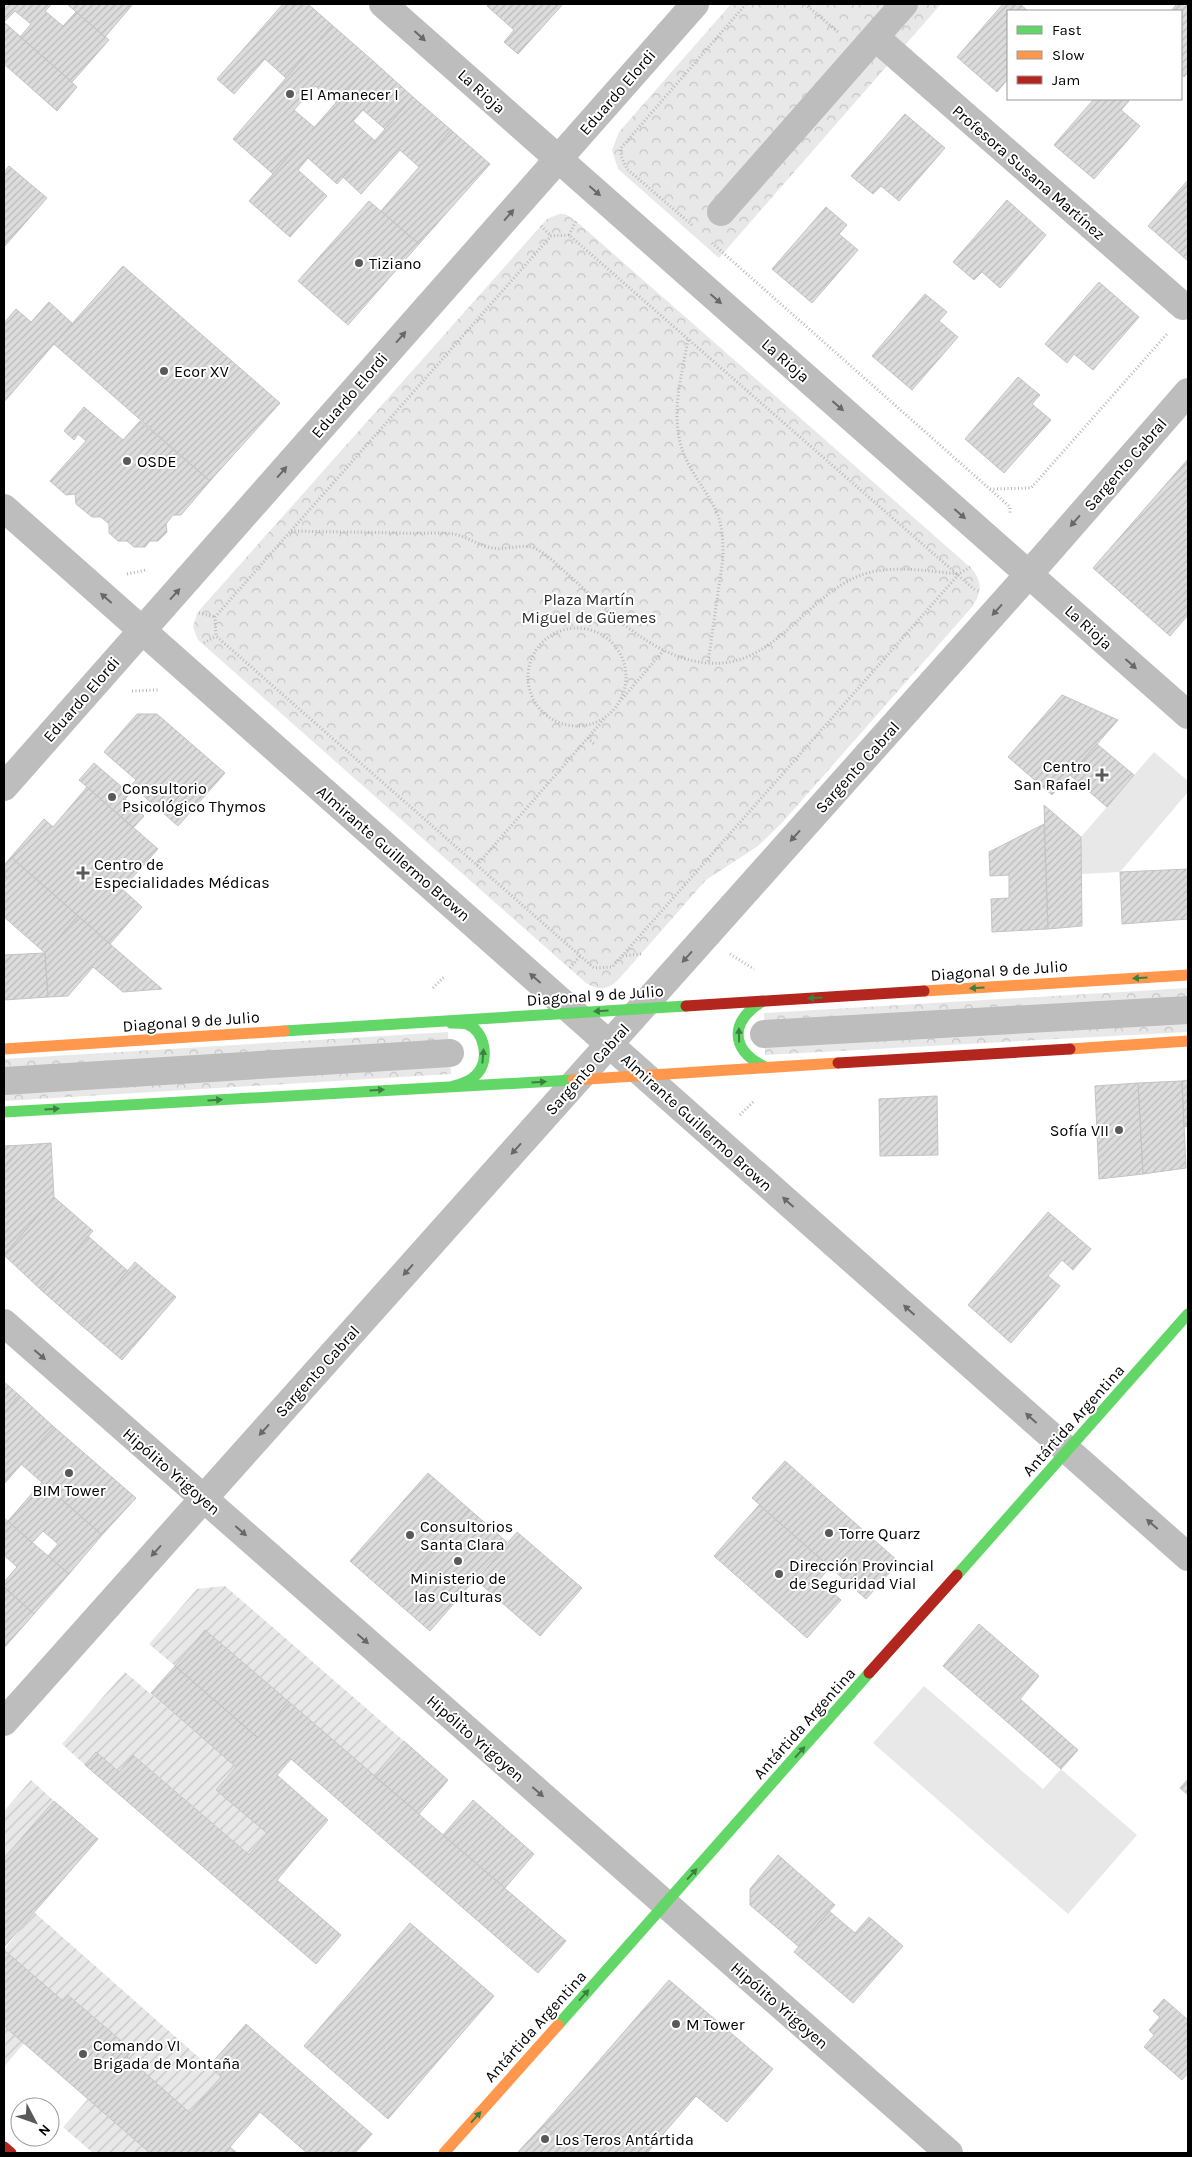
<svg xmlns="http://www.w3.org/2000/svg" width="1192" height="2157" font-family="Karla,sans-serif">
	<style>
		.grass { fill: #e8e8e8 }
		.park { fill: url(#park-crowns) }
		.garden { fill: url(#garden-furrows) }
		.building { fill: url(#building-hatch); stroke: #c4c4c4 }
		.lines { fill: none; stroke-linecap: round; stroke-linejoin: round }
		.path { stroke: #b8b8b8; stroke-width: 3; stroke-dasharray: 1 2.5; stroke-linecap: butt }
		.street { stroke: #bdbdbd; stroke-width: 28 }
		.fast { stroke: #63d668; stroke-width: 11 }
		.slow { stroke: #ff974d; stroke-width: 11 }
		.jam { stroke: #b3261e; stroke-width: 11 }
		.oneway { fill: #686868 }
		.oneway2 { fill: #3b803e }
		.poi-dot { fill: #595959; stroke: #fff; stroke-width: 2 }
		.labels { text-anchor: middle; stroke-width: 4; stroke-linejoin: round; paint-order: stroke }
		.street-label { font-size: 16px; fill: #000; stroke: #fff }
		.poi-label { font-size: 16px; fill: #000; stroke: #fff; text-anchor: start }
		.park-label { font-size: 16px; fill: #2d2d2d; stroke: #fff }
	</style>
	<defs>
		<pattern id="park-crowns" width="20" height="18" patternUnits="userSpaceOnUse" patternTransform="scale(1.25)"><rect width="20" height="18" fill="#e8e8e8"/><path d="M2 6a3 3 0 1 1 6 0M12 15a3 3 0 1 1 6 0" fill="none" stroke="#c5c5c5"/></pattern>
		<pattern id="garden-furrows" width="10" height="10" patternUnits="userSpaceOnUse" patternTransform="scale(1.25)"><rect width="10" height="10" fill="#e8e8e8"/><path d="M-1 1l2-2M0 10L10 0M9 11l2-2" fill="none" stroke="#c5c5c5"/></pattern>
		<pattern id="building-hatch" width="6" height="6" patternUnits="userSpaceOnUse" patternTransform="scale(1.25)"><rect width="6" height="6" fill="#dcdcdc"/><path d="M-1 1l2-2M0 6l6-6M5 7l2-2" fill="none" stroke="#bbb"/></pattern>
	</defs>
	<rect width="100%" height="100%" fill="#fff"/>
	<path class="grass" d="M1154,752L1188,781V792L1120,872L1081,874V837Z
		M924,1686L1043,1789L1061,1769L1137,1835L1068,1914L873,1743Z"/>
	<path class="park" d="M731,4H941L719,258L618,169L612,150L619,132Z
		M559,214H565L576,221L970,567C983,580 982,593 972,607L781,824L758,846L706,880L618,980C608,990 598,991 586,983L198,640L193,627L197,613L547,219Z
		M1188,988V1032L765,1055L764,1013Z
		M448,1032L451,1074L4,1101V1059Z"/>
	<path class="garden" d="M225,1586L404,1741L374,1776L205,1630L175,1666L149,1644L197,1589Z
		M125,1672L236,1767L216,1790L267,1833L249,1855L134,1755L119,1772L96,1752L85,1765L62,1744Z
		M31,1780L54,1801L4,1858V1811Z
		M34,1912L221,2077L190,2113L127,2057L132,2050L69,1995L63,2001L4,1950Z
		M4,2026L24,2043L4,2067Z
		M88,2099L150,2153H93L63,2127Z"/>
	<path class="building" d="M4,4H52L45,11L63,26L76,12L109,40L72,82L20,37L31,24L15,11L4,22Z
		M67,4H133L105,37Z
		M283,4H308L332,25L286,78L265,59L234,94L217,79Z
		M489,4H563L518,54L504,42L514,30L487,6Z
		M1003,4H1020L1028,11H1008V79L997,92L957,57Z
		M1177,4H1188V72L1184,77L1181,74V11H1171Z
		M4,22L77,87L57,111L4,64Z
		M332,25L373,61L336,103L315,86L294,110L314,127L273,174L233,139Z
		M373,61L413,97L385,129L363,110L353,121L375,141L337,184L308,158L298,170L327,196L290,237L249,201Z
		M413,97L451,130L419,167L400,150L361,194L343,177Z
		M1094,99H1126L1129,101L1121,110L1140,126L1094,179L1054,145Z
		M905,114L945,148L899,201L881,186L873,194L851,176Z
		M451,130L490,164L419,244L381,211Z
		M9,166L47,198L4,247V172Z
		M1188,180V261L1148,226Z
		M1007,200L1046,235L1000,288L982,272L974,280L953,262Z
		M369,201L419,244L348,325L298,281Z
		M826,207L847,225L839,234L858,250L812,303L772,269Z
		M123,266L280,403L210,481L54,344Z
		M1099,282L1139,317L1093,370L1074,354L1067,363L1045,344Z
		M925,294L947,312L939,321L958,337L912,390L872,356Z
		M49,302L72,323L4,402V323L16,309L31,322Z
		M1018,377L1040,395L1032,404L1051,420L1004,473L965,439Z
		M84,407L123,440L140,421L210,481L181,515H173L166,524L167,532L158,541H150L145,547H134L127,541H118L109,533V524L101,517H92L76,504L75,494L66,495L50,481L86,441L78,434L74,440L64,431Z
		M1188,459V615L1170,636L1093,568Z
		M1062,695L1118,720L1052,795L1008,757Z
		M137,714H157L225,773L178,826L131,785L136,780L104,752Z
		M1097,744L1134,775L1107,807L1070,775Z
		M94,763L130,794L125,799L144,816L133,828L79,780Z
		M87,787L158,849L122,889L142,907L110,944L11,857L44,819L53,827Z
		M1044,805L1081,837L1082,926L1048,929Z
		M1044,824L1048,929L992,932L991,899L1009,898V875L990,876L989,852Z
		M11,857L78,916L45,953L4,917V882L6,880L4,865Z
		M1188,869V919L1122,924L1120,872Z
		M78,916L110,944L162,989L123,992L93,967L68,996L48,997L45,953Z
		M45,953L48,997L4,1000V955Z
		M1188,1080V1126L1184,1127L1182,1081Z
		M1182,1081L1186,1168L1143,1174L1138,1083Z
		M1138,1083L1143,1174L1099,1179L1095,1086Z
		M937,1096L938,1155L880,1156L879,1099Z
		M51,1143L54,1197L4,1255V1168L24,1145Z
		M24,1145L15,1156L4,1168V1146Z
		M54,1197L93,1231L41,1290L4,1255Z
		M1048,1212L1091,1249L1073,1270L1062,1260L1048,1276L1060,1286L1011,1343L968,1305Z
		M88,1236L128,1271L81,1325L41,1290Z
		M135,1262L176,1297L122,1360L81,1325Z
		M4,1382L19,1395L4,1413Z
		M19,1395L54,1427L4,1484V1413Z
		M54,1427L136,1498L102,1535L21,1464Z
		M785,1461L899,1562L866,1599L752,1498Z
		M428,1473L469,1509L392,1598L350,1561Z
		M42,1482L102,1535L69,1574L48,1556L58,1544L43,1531L32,1543L8,1521Z
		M759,1505L830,1567L819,1580L841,1600L807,1638L714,1556Z
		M469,1509L507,1542L430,1631L392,1598Z
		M4,1518L69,1574L34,1614L4,1587V1582L17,1567L4,1555Z
		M517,1532L582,1588L540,1636L476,1580Z
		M4,1587L34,1614L4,1648Z
		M979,1624L1039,1676L1020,1699L1078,1750L1061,1769L943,1666Z
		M205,1630L289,1702L258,1738L175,1666Z
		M175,1666L258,1738L289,1702L566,1941L538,1973L291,1759L277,1775L328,1820L277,1880L341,1935L316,1964L85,1765L96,1752L119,1772L133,1755L249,1855L267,1833L216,1790L236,1767L151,1693Z
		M404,1741L448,1780L419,1814L374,1776Z
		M1188,1779V1795L1180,1788Z
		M473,1800L534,1854L505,1888L443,1835Z
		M54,1801L98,1839L4,1947V1858Z
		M778,1855L835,1905L798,1946L750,1905V1889Z
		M829,1911L855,1933L869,1917L903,1946L853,2003L794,1952Z
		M410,1923L494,1996L388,2119L304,2046Z
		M4,1950L63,2001L68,1995L132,2050L127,2057L190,2113L221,2077L209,2066L246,2024L372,2134L355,2153H307L260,2112L230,2147L237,2153H150L4,2026Z
		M669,1980L773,2069L727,2122L696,2096L647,2153H576L543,2125Z
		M1164,1999L1188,2020V2073L1182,2080L1144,2047L1154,2035L1149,2030L1160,2017L1153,2011Z
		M543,2125L576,2153H517Z"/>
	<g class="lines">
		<path class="path" d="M805,4L838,32
			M692,225L627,169L621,156V148L746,4
			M541,226L551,236
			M569,235L576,221
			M712,243L1010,507V515
			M688,340C682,373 672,408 680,442C687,470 706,488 717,513C723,527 723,543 723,558L708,663
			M990,489L1031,488L1167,334
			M291,531C328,532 364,532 401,533C418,534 437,532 454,534C468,537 479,546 493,548C507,551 520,543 534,548C548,554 560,568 572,578C611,613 653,658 707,663C776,669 805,594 864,574C893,565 928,571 958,574
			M127,574L146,570
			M199,613L215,617
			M528 677a49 49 0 1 1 98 0a49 49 0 1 1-98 0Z
			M204,643L216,636
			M132,691L159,690
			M622,699L664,650
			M588,738L594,744
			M477,865L606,717
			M641,954L622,956L612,967L594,968L216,636L215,617L551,236L569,235L975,590
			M730,954L754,969
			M622,956L959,574L970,567
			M570,968L580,956
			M433,988L444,977
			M740,1115L754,1101"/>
		<path class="street" d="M383,4L1188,715
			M875,37L1183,306
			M721,212L904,4
			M4,508L1188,1557
			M4,787L695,4
			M764,1034L1188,1010
			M4,1081L450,1053
			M4,1323L949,2153
			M4,1722L1029,574L1188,392"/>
		<path class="fast" d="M763,1001C730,1021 729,1049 765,1067
			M451,1023C456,1023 462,1023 467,1024C485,1031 490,1060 477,1074C471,1081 462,1084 453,1086
			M284,1031L686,1006
			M4,1112L573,1080
			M957,1575L1188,1314
			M558,2025L869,1673"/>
		<path class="slow" d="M924,991L1188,975
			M4,1049L284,1031
			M1070,1049L1188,1041
			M573,1080L838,1063
			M444,2153L558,2025"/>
		<path class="jam" d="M686,1006L924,991
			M838,1063L1070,1049
			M869,1673L957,1575
			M4,2147L11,2153"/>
	</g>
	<defs><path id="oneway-solid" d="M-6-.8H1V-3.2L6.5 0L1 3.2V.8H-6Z" transform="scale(1.25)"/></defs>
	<g class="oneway">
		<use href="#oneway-solid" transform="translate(420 36) rotate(42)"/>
		<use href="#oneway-solid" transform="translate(595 191) rotate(41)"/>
		<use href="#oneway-solid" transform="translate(509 215) rotate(-49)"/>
		<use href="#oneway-solid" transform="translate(716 299) rotate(41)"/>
		<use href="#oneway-solid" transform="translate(401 337) rotate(-49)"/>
		<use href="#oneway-solid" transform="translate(838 406) rotate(41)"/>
		<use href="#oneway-solid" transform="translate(282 472) rotate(-49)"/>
		<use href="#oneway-solid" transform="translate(960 514) rotate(41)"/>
		<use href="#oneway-solid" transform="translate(1075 521) rotate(131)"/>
		<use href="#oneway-solid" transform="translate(175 594) rotate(-48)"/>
		<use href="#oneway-solid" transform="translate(106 598) rotate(-139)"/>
		<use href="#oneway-solid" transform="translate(997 610) rotate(132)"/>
		<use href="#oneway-solid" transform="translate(1131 664) rotate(42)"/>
		<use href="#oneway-solid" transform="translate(795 836) rotate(132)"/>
		<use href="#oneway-solid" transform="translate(687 957) rotate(132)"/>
		<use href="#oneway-solid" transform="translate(535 978) rotate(-139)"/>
		<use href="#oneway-solid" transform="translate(516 1149) rotate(132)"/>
		<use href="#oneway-solid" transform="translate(788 1202) rotate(-138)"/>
		<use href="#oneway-solid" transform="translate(408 1270) rotate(132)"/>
		<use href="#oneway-solid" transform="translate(909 1310) rotate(-138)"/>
		<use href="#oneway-solid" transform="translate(40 1355) rotate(41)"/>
		<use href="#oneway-solid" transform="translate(1031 1418) rotate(-138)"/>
		<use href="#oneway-solid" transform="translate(264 1430) rotate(132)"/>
		<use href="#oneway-solid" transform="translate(1152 1524) rotate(-139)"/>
		<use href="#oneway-solid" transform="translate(241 1531) rotate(41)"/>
		<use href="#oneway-solid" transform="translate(156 1551) rotate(132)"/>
		<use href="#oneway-solid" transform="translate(363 1639) rotate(41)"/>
		<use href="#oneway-solid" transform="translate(538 1792) rotate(41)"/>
	</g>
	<g class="oneway2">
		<use href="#oneway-solid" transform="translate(1140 978) rotate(176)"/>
		<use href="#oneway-solid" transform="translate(977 988) rotate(176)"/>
		<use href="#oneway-solid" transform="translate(815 998) rotate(176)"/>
		<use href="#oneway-solid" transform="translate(601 1011) rotate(176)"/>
		<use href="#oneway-solid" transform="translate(739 1035) rotate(-91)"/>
		<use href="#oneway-solid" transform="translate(483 1056) rotate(-85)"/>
		<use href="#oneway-solid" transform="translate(539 1082) rotate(-3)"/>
		<use href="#oneway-solid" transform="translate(377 1090) rotate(-3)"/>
		<use href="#oneway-solid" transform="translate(215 1100) rotate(-3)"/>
		<use href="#oneway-solid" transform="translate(52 1109) rotate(-3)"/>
		<use href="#oneway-solid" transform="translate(800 1752) rotate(-48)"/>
		<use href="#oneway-solid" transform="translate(692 1874) rotate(-48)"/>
		<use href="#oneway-solid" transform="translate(584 1995) rotate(-48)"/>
		<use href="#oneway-solid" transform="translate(476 2117) rotate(-48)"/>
	</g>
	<g class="poi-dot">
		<circle cx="290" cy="94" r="5"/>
		<circle cx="359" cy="263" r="5"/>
		<circle cx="164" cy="371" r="5"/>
		<circle cx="127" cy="461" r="5"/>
		<path d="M1099.5 767.5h5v5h5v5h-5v5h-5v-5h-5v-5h5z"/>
		<circle cx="112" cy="797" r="5"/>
		<path d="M80.5 865.5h5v5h5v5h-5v5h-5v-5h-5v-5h5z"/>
		<circle cx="1119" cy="1130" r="5"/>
		<circle cx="69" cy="1473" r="5"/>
		<circle cx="829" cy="1533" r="5"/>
		<circle cx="410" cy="1535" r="5"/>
		<circle cx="458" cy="1561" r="5"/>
		<circle cx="779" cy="1574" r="5"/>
		<circle cx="676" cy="2024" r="5"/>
		<circle cx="83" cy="2054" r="5"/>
		<circle cx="545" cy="2139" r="5"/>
	</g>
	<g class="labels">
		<g class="street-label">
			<text transform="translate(482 91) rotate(42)" y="6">La Rioja</text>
			<text transform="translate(617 92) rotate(-49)" y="6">Eduardo Elordi</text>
			<text transform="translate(1029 172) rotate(41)" y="6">Profesora Susana Martínez</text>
			<text transform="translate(786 360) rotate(41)" y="6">La Rioja</text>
			<text transform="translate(349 395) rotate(-49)" y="6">Eduardo Elordi</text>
			<text transform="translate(1125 464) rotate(-49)" y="6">Sargento Cabral</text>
			<text transform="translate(1089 627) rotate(42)" y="6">La Rioja</text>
			<text transform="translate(81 699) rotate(-49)" y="6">Eduardo Elordi</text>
			<text transform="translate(857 767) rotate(-48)" y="6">Sargento Cabral</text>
			<text transform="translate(394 853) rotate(41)" y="6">Almirante Guillermo Brown</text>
			<text transform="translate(999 970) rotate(-4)" y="6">Diagonal 9 de Julio</text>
			<text transform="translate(595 995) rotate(-4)" y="6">Diagonal 9 de Julio</text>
			<text transform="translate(191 1021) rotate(-4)" y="6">Diagonal 9 de Julio</text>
			<text transform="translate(587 1069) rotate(-48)" y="6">Sargento Cabral</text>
			<text transform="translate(697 1122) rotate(42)" y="6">Almirante Guillermo Brown</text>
			<text transform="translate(317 1371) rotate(-48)" y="6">Sargento Cabral</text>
			<text transform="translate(1073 1420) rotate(-48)" y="6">Antártida Argentina</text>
			<text transform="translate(172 1471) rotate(41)" y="6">Hipólito Yrigoyen</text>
			<text transform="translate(804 1723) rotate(-48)" y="6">Antártida Argentina</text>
			<text transform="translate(476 1738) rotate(41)" y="6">Hipólito Yrigoyen</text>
			<text transform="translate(780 2005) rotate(41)" y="6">Hipólito Yrigoyen</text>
			<text transform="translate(535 2026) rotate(-48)" y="6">Antártida Argentina</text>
		</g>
		<g class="poi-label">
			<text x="300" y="100">El Amanecer I</text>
			<text x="369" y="269">Tiziano</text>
			<text x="174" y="377">Ecor XV</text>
			<text x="137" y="467">OSDE</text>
			<text x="1091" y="772" text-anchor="end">Centro<tspan x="1091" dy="18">San Rafael</tspan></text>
			<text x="122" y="794">Consultorio<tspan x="122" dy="18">Psicológico Thymos</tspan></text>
			<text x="94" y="870">Centro de<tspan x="94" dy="18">Especialidades Médicas</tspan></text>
			<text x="1109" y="1136" text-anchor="end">Sofía VII</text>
			<text x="69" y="1496" text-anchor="middle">BIM Tower</text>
			<text x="420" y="1532">Consultorios<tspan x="420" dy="18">Santa Clara</tspan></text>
			<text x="839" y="1539">Torre Quarz</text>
			<text x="789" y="1571">Dirección Provincial<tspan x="789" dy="18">de Seguridad Vial</tspan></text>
			<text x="458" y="1584" text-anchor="middle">Ministerio de<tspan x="458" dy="18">las Culturas</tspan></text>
			<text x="686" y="2030">M Tower</text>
			<text x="93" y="2051">Comando VI<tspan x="93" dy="18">Brigada de Montaña</tspan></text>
			<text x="555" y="2145">Los Teros Antártida</text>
		</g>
		<g class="park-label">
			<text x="589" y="605">Plaza Martín<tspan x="589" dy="18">Miguel de Güemes</tspan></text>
		</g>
	</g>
	<rect width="1192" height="2157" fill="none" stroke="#000000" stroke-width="10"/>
	<rect x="1007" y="10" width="175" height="90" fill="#ffffff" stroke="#999999"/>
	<rect x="1017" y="26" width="25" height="8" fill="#63d668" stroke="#999999"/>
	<text x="1052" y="35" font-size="15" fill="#000000">Fast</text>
	<rect x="1017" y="51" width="25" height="8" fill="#ff974d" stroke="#999999"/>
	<text x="1052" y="60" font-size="15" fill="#000000">Slow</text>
	<rect x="1017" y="76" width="25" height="8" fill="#b3261e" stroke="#999999"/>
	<text x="1052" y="85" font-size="15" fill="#000000">Jam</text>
	<g transform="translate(35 2122) rotate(131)"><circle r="24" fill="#ffffff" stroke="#999999"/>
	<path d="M0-4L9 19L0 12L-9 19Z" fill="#595959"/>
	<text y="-8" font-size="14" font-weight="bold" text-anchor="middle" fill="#000000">N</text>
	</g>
</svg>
